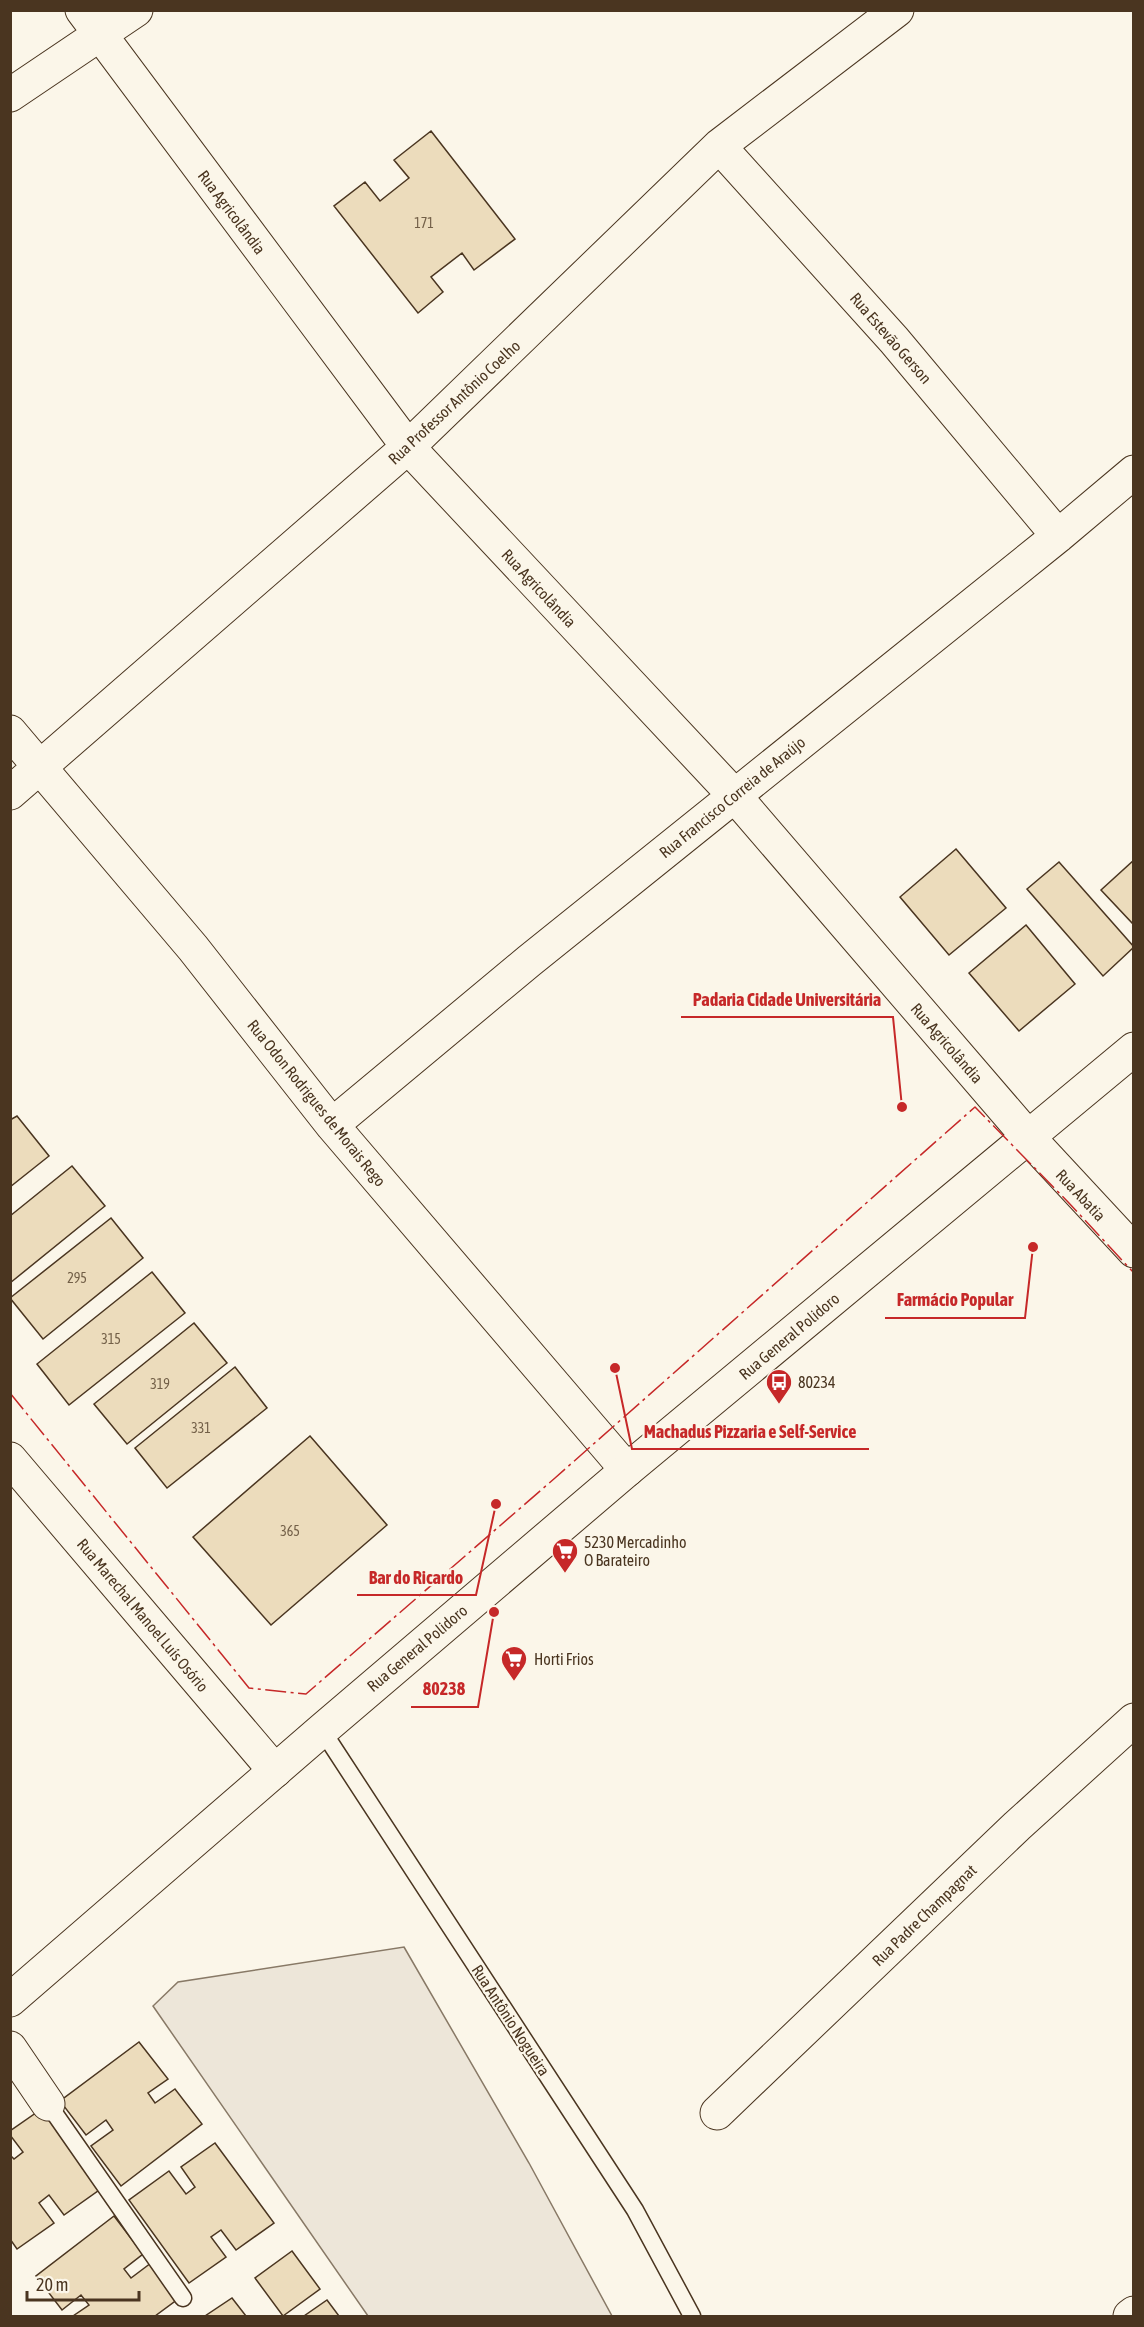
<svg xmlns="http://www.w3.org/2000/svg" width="1144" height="2327" font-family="'Asap Condensed',sans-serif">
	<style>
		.green { fill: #ede6d9; stroke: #887966; stroke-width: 1.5 }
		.building { fill: #ecdcbc; stroke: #4a3520; stroke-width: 1.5 }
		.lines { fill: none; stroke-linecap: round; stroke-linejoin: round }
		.service-casing { stroke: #4a3520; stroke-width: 19 }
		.minor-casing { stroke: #4a3520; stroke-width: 35 }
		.tertiary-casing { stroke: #4a3520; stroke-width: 35 }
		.service { stroke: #fbf6e9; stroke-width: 16 }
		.minor { stroke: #fbf6e9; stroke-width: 33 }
		.tertiary { stroke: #fbf6e9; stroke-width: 33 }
		.power { stroke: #c62828; stroke-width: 1.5; stroke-dasharray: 21 4.5 3 4.5; stroke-linecap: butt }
		.labels { text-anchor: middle; stroke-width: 4.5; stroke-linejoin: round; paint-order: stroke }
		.number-label { font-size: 14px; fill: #725f47 }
		.street-label { font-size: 16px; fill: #4a3520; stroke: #fbf6e9 }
		.poi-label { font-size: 16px; fill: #4a3520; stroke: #fbf6e9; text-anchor: start }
		.leader { fill: none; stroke: #c62828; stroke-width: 2 }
		.callout-dot { fill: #c62828; stroke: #fbf6e9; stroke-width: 2 }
		.callout-label { font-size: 18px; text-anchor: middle; font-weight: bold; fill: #c62828; stroke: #fbf6e9; stroke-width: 4.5; stroke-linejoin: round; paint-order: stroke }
	</style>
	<rect width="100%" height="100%" fill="#fbf6e9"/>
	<path class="green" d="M404,1947L529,2163L612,2316H368L153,2006L178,1982Z"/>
	<path class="building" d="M431,131L515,239L474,270L462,253L431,277L443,292L418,313L334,206L365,182L380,201L409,178L394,160Z
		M956,849L1006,908L949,955L900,897Z
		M1134,860V925L1101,890Z
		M1059,862L1134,947L1103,976L1027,889Z
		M1026,925L1075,984L1019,1031L969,973Z
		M17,1116L49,1156L10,1187V1120Z
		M72,1166L105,1206L10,1283V1216Z
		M111,1218L143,1258L43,1339L10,1298Z
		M152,1272L185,1313L69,1405L37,1364Z
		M194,1323L227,1363L127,1444L94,1404Z
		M235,1367L267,1408L167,1488L135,1448Z
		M310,1436L387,1525L271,1625L193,1537Z
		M139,2042L168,2079L148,2093L155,2103L175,2089L202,2124L121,2186L91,2146L113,2130L106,2120L86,2135L60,2101Z
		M43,2108L102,2188L64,2215L49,2195L39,2203L54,2223L17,2249L10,2239V2155L14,2159L23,2152L10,2135V2131Z
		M215,2143L274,2223L236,2250L221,2230L211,2237L226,2257L189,2283L129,2200L169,2171L186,2194L195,2187L181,2167Z
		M114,2216L143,2254L124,2269L131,2278L151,2263L178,2299L155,2316H73L89,2305L81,2295L62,2310L36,2276Z
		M292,2251L320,2289L283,2316L255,2278Z
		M232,2298L246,2316H205Z
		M327,2300L339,2316H304Z"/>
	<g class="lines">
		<g class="service-casing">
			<path id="service" d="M322,1730L635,2210L692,2316
				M48,2104L183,2298"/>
		</g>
		<g class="minor-casing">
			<path id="minor" d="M82,10L408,447L734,795L1029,1138
				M10,95L136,10
				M719,146L894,340L1058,536
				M10,732L193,948L332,1125L627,1470
				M10,793L408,447L719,146L897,10
				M332,1125L529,961L1058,536L1134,472
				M10,1459L275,1771
				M10,2048L48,2104
				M717,2113L1017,1826L1134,1720
				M1130,2316L1134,2313"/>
		</g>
		<g class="tertiary-casing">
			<path id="tertiary" d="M1029,1138L1134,1251
				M10,2000L322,1730L627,1470L1134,1049"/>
		</g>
		<use href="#service" class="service"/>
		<use href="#minor" class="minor"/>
		<use href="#tertiary" class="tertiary"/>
		<path class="power" d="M10,1393L249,1688L306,1694L555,1478L975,1107L1068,1202L1134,1273"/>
	</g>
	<defs>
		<g id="bus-pin" transform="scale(1.35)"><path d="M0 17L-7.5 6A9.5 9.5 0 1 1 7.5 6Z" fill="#c62828" stroke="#fbf6e9"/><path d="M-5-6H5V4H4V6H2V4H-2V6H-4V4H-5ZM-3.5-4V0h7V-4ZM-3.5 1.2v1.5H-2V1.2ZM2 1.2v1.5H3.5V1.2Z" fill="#fff"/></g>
		<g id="supermarket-pin" transform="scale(1.35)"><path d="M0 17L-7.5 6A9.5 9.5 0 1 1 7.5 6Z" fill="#c62828" stroke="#fbf6e9"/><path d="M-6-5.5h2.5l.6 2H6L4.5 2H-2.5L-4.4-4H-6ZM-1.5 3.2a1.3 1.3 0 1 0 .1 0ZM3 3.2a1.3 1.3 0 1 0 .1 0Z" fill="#fff"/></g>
	</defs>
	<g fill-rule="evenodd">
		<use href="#bus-pin" x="779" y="1382"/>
		<use href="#supermarket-pin" x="565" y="1551"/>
		<use href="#supermarket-pin" x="514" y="1659"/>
	</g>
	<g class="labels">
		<g class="number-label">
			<text x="424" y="228">171</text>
			<text x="77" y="1283">295</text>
			<text x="111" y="1344">315</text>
			<text x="160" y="1389">319</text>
			<text x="201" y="1433">331</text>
			<text x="290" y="1536">365</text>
		</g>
		<g class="street-label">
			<text transform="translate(232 212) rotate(53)" y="6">Rua Agricolândia</text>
			<text transform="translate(891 338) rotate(49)" y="6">Rua Estevão Gerson</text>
			<text transform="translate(454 402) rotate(-43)" y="6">Rua Professor Antônio Coelho</text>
			<text transform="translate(539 588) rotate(47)" y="6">Rua Agricolândia</text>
			<text transform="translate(732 797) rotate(-39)" y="6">Rua Francisco Correia de Araújo</text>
			<text transform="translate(947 1043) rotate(49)" y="6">Rua Agricolândia</text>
			<text transform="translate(317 1103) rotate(51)" y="6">Rua Odon Rodrigues de Morais Rego</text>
			<text transform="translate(1081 1195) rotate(47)" y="6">Rua Abatia</text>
			<text transform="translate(789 1336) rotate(-40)" y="6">Rua General Polidoro</text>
			<text transform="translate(143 1615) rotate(50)" y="6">Rua Marechal Manoel Luís Osório</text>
			<text transform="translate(417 1648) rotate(-40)" y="6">Rua General Polidoro</text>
			<text transform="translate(924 1915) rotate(-44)" y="6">Rua Padre Champagnat</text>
			<text transform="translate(511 2020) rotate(57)" y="6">Rua Antônio Nogueira</text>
		</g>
		<g class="poi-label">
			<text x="798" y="1388">80234</text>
			<text x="584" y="1548">5230 Mercadinho<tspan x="584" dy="18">O Barateiro</tspan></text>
			<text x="534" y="1665">Horti Frios</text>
		</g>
	</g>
	<path class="leader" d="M902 1107L893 1017H681M1033 1247L1025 1318H885M615 1368L632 1449H869M496 1504L476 1595H357M494 1612L478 1707H411"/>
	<g class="callout-dot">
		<circle cx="902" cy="1107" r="6"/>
		<circle cx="1033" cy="1247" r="6"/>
		<circle cx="615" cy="1368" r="6"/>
		<circle cx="496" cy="1504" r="6"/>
		<circle cx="494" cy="1612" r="6"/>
	</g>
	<g class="callout-label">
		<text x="787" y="1006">Padaria Cidade Universitária</text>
		<text x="955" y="1306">Farmácio Popular</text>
		<text x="750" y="1438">Machadus Pizzaria e Self-Service</text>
		<text x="416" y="1584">Bar do Ricardo</text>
		<text x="444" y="1695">80238</text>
	</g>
	<rect width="1144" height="2327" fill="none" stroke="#4a3520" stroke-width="24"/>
	<path d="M27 2291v9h112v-9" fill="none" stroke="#4a3520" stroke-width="3"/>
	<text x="36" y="2291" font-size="18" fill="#4a3520" stroke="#fbf6e9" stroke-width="4.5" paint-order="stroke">20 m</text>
</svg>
